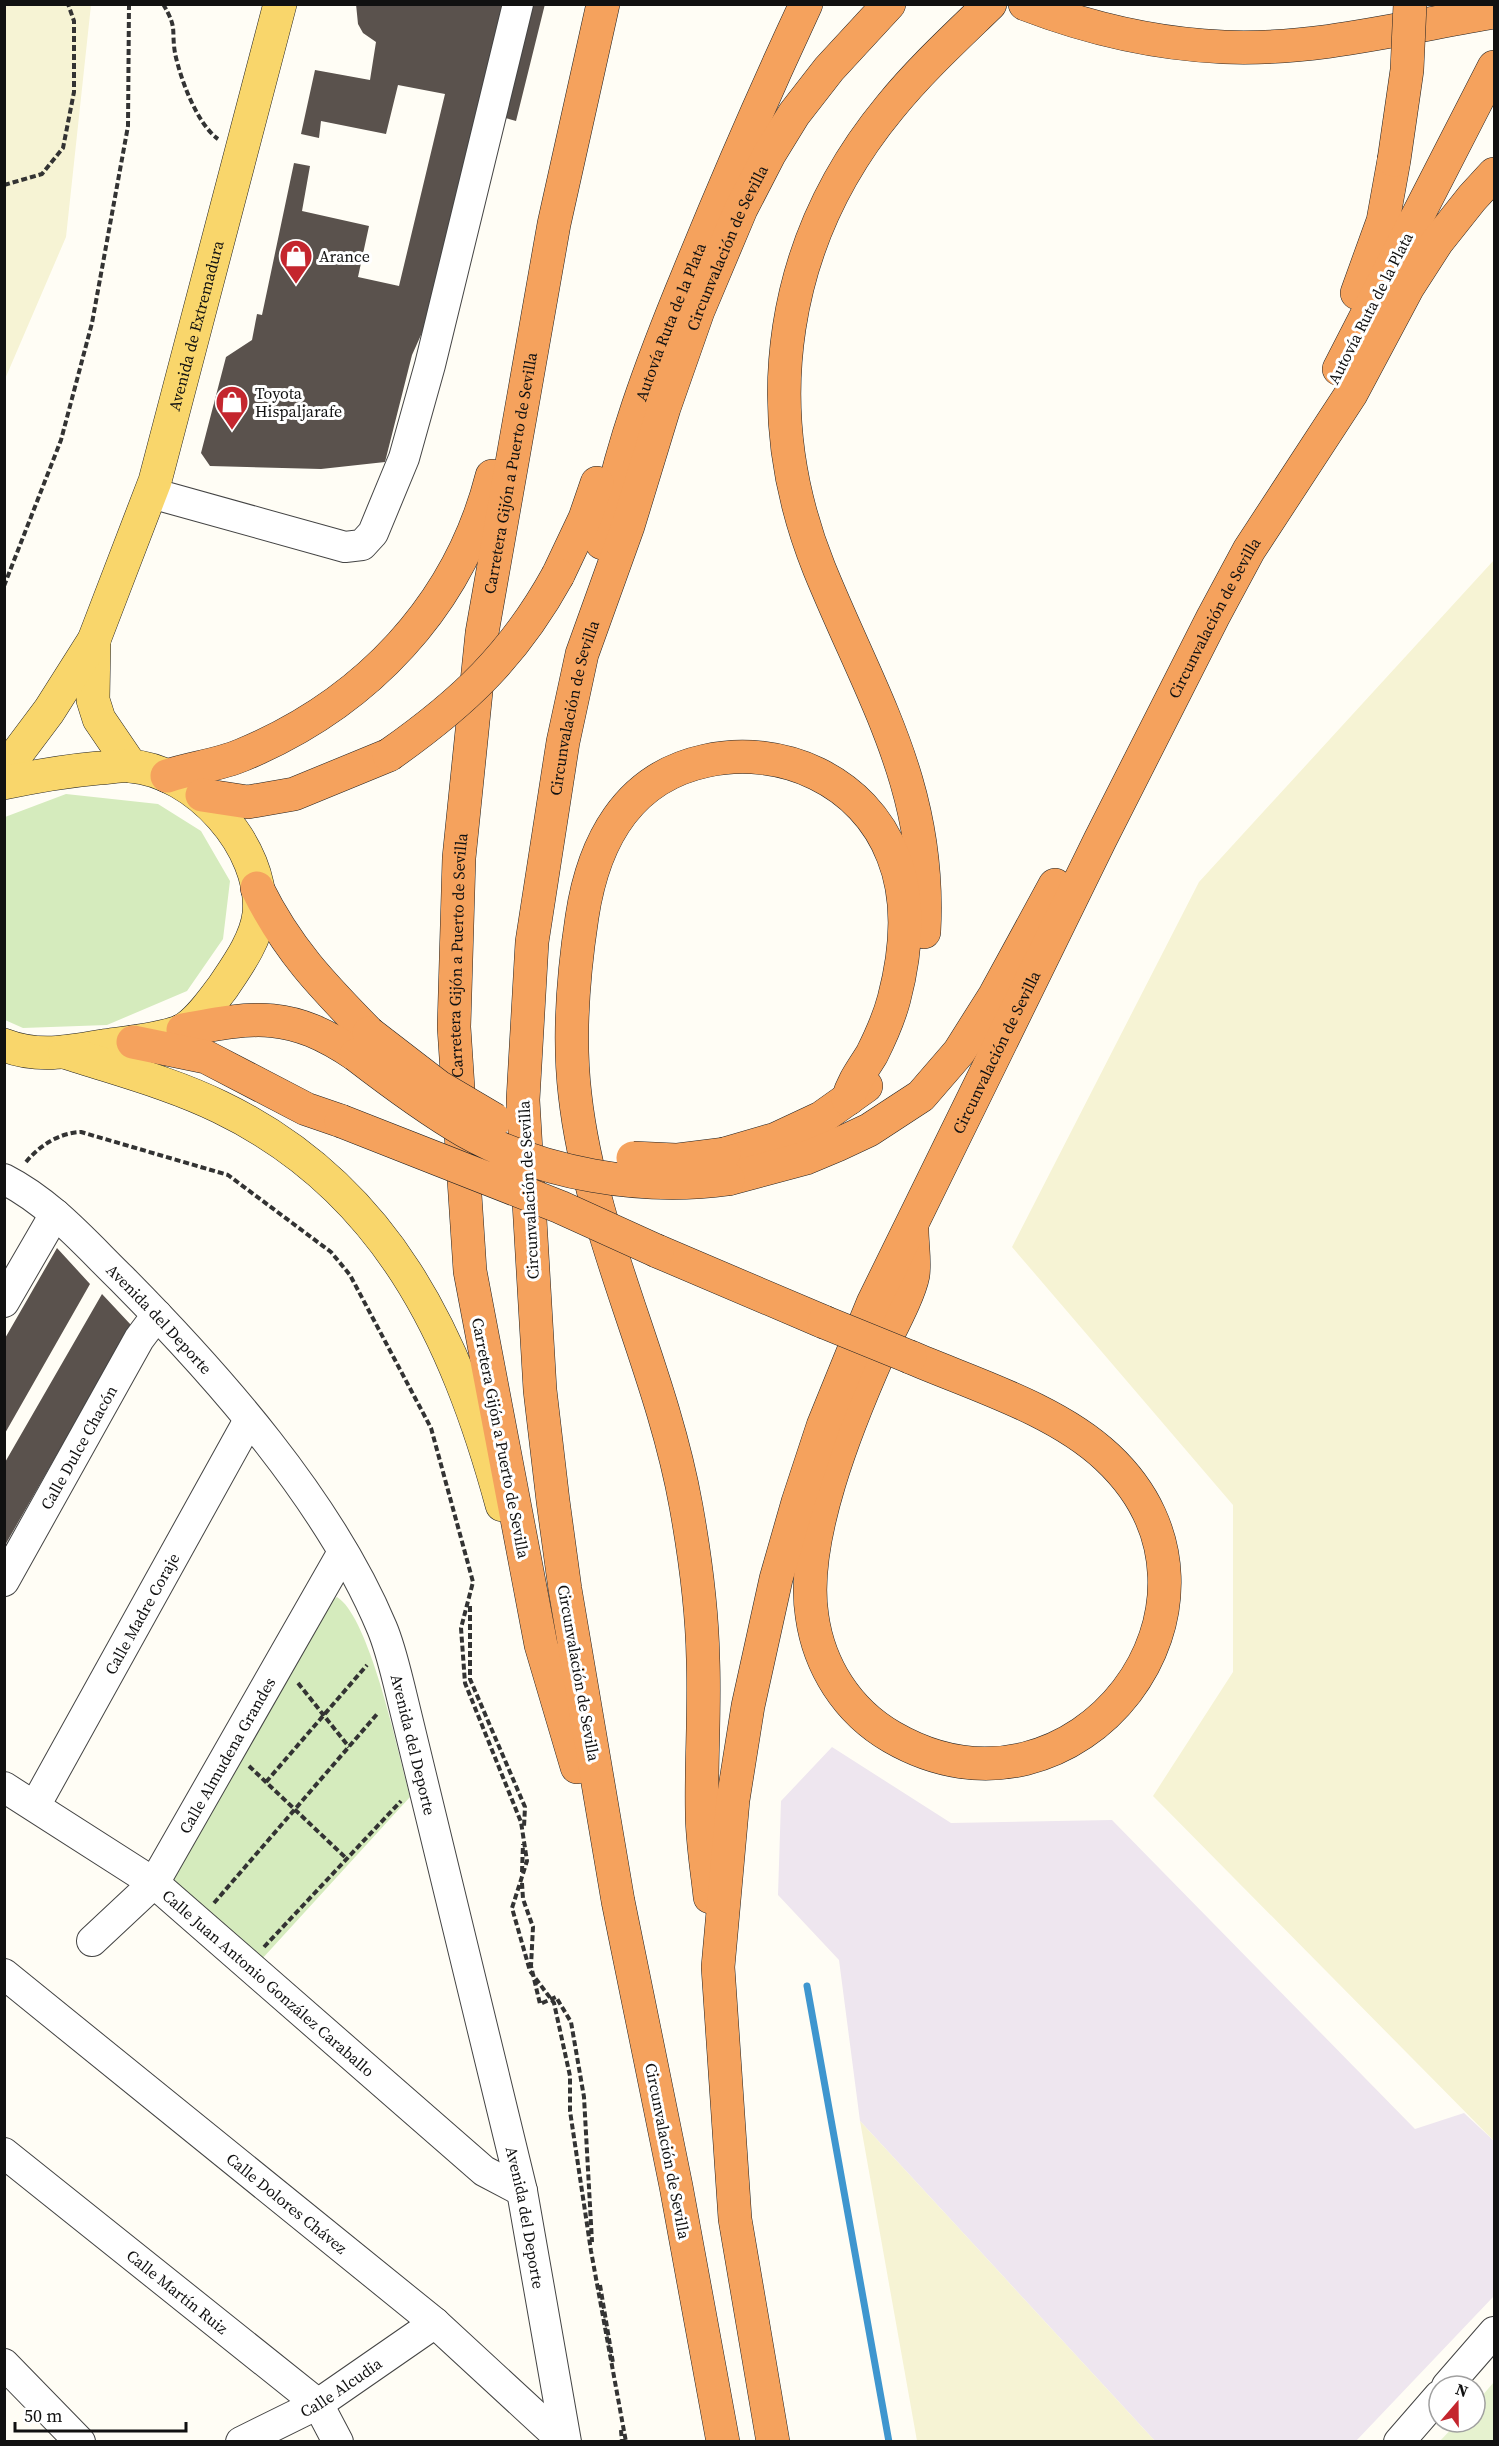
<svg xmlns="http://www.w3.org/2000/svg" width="1499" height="2446" font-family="'Source Serif 4',serif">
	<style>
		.industrial { fill: #eee6ef }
		.farmland { fill: #f6f3d4 }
		.green { fill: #d5ebbd }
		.pitch { fill: #e6f2cf }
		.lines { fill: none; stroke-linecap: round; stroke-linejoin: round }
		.stream { stroke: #3f96cf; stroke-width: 7 }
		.building { fill: #5a524d }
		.minor-casing { stroke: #444; stroke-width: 32 }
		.major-casing { stroke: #222; stroke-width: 34 }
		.highway-casing { stroke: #222; stroke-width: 34 }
		.path { stroke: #333; stroke-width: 4; stroke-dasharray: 6 3; stroke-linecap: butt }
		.minor { stroke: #fff; stroke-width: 30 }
		.major { stroke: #f9d66b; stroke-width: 33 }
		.highway { stroke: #f5a25d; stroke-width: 33 }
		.highway-bridge-casing { stroke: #222; stroke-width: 34; stroke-linecap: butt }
		.highway-bridge { stroke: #f5a25d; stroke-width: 33 }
		.labels { text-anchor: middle; stroke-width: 6; stroke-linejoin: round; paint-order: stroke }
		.street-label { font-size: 16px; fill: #111; stroke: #fff }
		.poi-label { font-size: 16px; fill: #111; stroke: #fff; text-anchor: start }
	</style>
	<rect width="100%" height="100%" fill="#fffdf5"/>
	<path class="industrial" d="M832,1747L951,1823L1112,1820L1415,2129L1464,2113L1494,2141V2296L1356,2441H1155L860,2121L839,1960L778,1895L781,1801Z"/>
	<path class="farmland" d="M5,4L91,5L66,237L5,379Z
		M1494,560V2141L1153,1796L1233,1672V1505L1012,1247L1199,882Z
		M860,2121L1155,2441H917Z"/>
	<path class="green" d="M66,794L158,804L201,831L230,881L223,939L187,991L107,1025L23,1028L5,1020V817Z
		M337,1597C370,1617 399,1756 410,1797L261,1960L174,1883L173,1875L328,1604Z"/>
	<path class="pitch" d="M1494,2382V2441H1440L1458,2422H1475V2404Z"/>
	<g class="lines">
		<path class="stream" d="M807,1986L889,2442"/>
	</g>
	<path class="building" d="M356,4H502L452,266L412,355L385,462L321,469L210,466L201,453L226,357L252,340L257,314L262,315L294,163L310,166L302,211L369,226L358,277L399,286L445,94L398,85L386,134L321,121L319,138L301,134L315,70L370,80L376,42L363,33L358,24Z
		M529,4H545L516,121L502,117Z
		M57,1248L90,1284L4,1435V1340Z
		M102,1294L131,1325L4,1547V1464Z"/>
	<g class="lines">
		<g class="minor-casing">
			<g id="minor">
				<path d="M151,493L345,547L362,545L373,533L404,458L430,365L518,4"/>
				<path id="s1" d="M4,1179C51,1203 85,1243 122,1279C218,1376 329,1501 382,1628C390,1647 395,1669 400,1689L522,2191L566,2442"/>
				<path d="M4,1302L55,1214"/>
				<path id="s2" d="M4,1581L139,1339L157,1315"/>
				<path id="s3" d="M4,1787L154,1883L484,2171L522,2191"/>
				<path id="s4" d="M35,1806L249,1420"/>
				<path id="s5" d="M92,1941L154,1883L343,1552"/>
				<path id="s6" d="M4,1974L435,2323L564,2442"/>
				<path id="s7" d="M4,2153L318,2404L338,2442"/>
				<path d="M4,2364L80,2442"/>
				<path d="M1447,2386L1494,2332"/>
				<path id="s8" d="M241,2442L318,2404L435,2323"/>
				<path d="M1399,2442L1439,2396"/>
			</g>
		</g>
		<g class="major-casing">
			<g id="major">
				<path d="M94,640L93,700L99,719L131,766"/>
				<path id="s9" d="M4,771L49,711L94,640L155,481L280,4"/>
				<path d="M4,783C36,776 66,771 99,768C109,768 120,765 130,766C196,771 265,847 259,914C256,940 237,966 223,987C212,1001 199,1021 183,1030C166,1039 123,1043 103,1046C69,1052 37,1058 4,1045"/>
				<path d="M65,1052C116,1069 171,1083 220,1107C386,1187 456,1336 502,1505"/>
			</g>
		</g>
		<g class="highway-casing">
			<g id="highway">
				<path d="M1025,4C1090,29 1155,44 1224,47C1314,51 1406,27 1494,12"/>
				<path d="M1357,293L1383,221L1394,160"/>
				<path d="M1339,369L1494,67"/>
				<path id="s10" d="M602,543C619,450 652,362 688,275C725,184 764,94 806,4"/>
				<path d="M558,575L585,518L597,483"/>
				<path d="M167,776C191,768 219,765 242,755C365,704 459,606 492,476"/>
				<path d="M202,795L248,802L294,794L389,755"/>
				<path d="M257,888C287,949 322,985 369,1033"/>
				<path d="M924,932C932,787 871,696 819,568C755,408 780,240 890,107C920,70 956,37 990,4"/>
				<path d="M183,1030C256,1016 291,1011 356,1055"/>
				<path d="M133,1042L206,1057L306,1109L341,1121"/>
				<path d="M724,1154L776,1139L821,1118L866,1086"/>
				<path d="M728,1179L806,1158L837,1145L869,1130L921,1096L959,1052L995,995L1055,885"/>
				<path d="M657,1251L824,1322"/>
				<path d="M910,1357C973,1384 1056,1409 1107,1457C1261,1601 1077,1844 892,1737C847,1711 819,1666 812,1616C800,1540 848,1423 879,1353C888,1333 909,1296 913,1275C915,1261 912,1244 912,1230"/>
				<path id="s11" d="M577,1767L541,1645L470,1271L454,1027L459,858L482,633L554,224L603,4"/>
				<path d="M710,1897C707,1869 702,1840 702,1812C701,1761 705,1710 703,1659C702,1608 695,1556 686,1506C661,1366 591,1237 575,1095C568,1036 573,976 582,917C593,844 626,778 705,761C781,744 864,780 893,856C911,901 906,953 894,999C889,1018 881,1036 872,1054C863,1069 853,1081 848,1099"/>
				<path id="s12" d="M723,2442L676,2186L618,1901L565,1589L553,1501L540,1390L523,1100L532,942L563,742L582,654L628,526L664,408L698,311L741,209L770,153L794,114L829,69L889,4"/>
				<path id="s13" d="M773,2442L735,2219L718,1967L733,1800L748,1706L776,1579L798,1502L823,1426L873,1303L1100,840L1213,617L1249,550L1351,394L1408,287L1437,242L1472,198L1494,174"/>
			</g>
		</g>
		<path class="path" d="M163,4C178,29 171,29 175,53C180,78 197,124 218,139
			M4,185L42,174L63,148L74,92V21L68,4
			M4,586L61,440L92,323L128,126L129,4
			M26,1162C40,1145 59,1133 81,1132L228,1175L331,1252L350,1275L431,1428L473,1582L461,1628L465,1683L521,1822L527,1861L512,1908L530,1971L554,2003L570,2076V2111L591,2251L626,2442
			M470,1606V1679L525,1807L524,1827
			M298,1683L349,1747
			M249,1766L347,1859
			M266,1782L367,1665
			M522,1872L523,1844
			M522,1883L523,1899L533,1927L531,1966L540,2004L556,1997L571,2022L584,2097L592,2242
			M214,1903L378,1713
			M264,1947L401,1801
			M600,2285L613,2363
			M621,2430L622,2442"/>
		<use href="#minor" class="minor"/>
		<use href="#major" class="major"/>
		<use href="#highway" class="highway"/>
		<g class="highway-bridge-casing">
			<path id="highway-bridge" d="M1394,160L1407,70L1410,4
				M389,755C463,703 514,655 558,575
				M369,1033L439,1087L495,1120
				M356,1055C391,1082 427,1109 465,1131C541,1174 642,1191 728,1179
				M341,1121L560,1207L657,1251
				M633,1158L676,1160L724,1154
				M824,1322L910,1357"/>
		</g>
		<use href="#highway-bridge" class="highway-bridge"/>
	</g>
	<defs>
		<g id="shop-pin" transform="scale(1.725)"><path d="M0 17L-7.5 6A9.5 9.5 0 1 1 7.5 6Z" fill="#c4262e" stroke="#fff"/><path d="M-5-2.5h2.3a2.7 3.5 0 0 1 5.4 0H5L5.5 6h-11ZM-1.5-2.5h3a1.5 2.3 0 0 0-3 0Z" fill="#fff"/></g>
	</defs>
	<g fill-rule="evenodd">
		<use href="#shop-pin" x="296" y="256"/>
		<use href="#shop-pin" x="232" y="402"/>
	</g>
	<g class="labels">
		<g class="street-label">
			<text dy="6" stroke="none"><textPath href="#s12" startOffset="2241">Circunvalación de Sevilla</textPath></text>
			<text transform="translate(1370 308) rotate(-63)" y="6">Autovía Ruta de la Plata</text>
			<text dy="6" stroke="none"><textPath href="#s10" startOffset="232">Autovía Ruta de la Plata</textPath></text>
			<text dy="6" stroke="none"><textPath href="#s9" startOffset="490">Avenida de Extremadura</textPath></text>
			<text dy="6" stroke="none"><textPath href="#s11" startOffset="1310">Carretera Gijón a Puerto de Sevilla</textPath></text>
			<text dy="6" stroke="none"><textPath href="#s13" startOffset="1930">Circunvalación de Sevilla</textPath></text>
			<text dy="6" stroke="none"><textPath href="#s12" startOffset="1755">Circunvalación de Sevilla</textPath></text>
			<text dy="6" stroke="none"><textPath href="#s11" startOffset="824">Carretera Gijón a Puerto de Sevilla</textPath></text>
			<text dy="6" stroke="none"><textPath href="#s13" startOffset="1444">Circunvalación de Sevilla</textPath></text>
			<text transform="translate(528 1190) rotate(-93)" y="6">Circunvalación de Sevilla</text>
			<text dy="6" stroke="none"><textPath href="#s1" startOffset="210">Avenida del Deporte</textPath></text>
			<text transform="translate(501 1438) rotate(79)" y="6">Carretera Gijón a Puerto de Sevilla</text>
			<text dy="6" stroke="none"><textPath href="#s2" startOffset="153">Calle Dulce Chacón</textPath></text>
			<text dy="6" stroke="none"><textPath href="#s4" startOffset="220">Calle Madre Coraje</textPath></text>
			<text transform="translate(579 1673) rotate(80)" y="6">Circunvalación de Sevilla</text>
			<text dy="6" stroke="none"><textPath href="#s1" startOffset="714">Avenida del Deporte</textPath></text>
			<text dy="6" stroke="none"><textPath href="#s5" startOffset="232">Calle Almudena Grandes</textPath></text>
			<text dy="6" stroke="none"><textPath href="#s3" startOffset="330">Calle Juan Antonio González Caraballo</textPath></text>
			<text transform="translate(668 2151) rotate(79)" y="6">Circunvalación de Sevilla</text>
			<text dy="6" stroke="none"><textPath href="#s6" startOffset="364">Calle Dolores Chávez</textPath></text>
			<text dy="6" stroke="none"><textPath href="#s1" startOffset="1200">Avenida del Deporte</textPath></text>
			<text dy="6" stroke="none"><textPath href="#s7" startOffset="222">Calle Martín Ruiz</textPath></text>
			<text dy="6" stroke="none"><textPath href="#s8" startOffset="114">Calle Alcudia</textPath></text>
		</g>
		<g class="poi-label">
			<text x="319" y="262">Arance</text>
			<text x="255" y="399">Toyota<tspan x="255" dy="18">Hispaljarafe</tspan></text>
		</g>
	</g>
	<rect width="1499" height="2446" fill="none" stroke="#111111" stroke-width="12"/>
	<g transform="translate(1457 2404) rotate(20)"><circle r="28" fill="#ffffff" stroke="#a0a0a0" stroke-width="1.5"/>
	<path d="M0-4.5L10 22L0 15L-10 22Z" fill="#c4262e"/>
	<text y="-9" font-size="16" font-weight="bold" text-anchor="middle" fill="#111111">N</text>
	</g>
	<path d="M15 2422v9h171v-9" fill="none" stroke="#111111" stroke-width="3"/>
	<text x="24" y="2422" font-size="18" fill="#111111" stroke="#ffffff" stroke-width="4.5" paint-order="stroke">50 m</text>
</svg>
